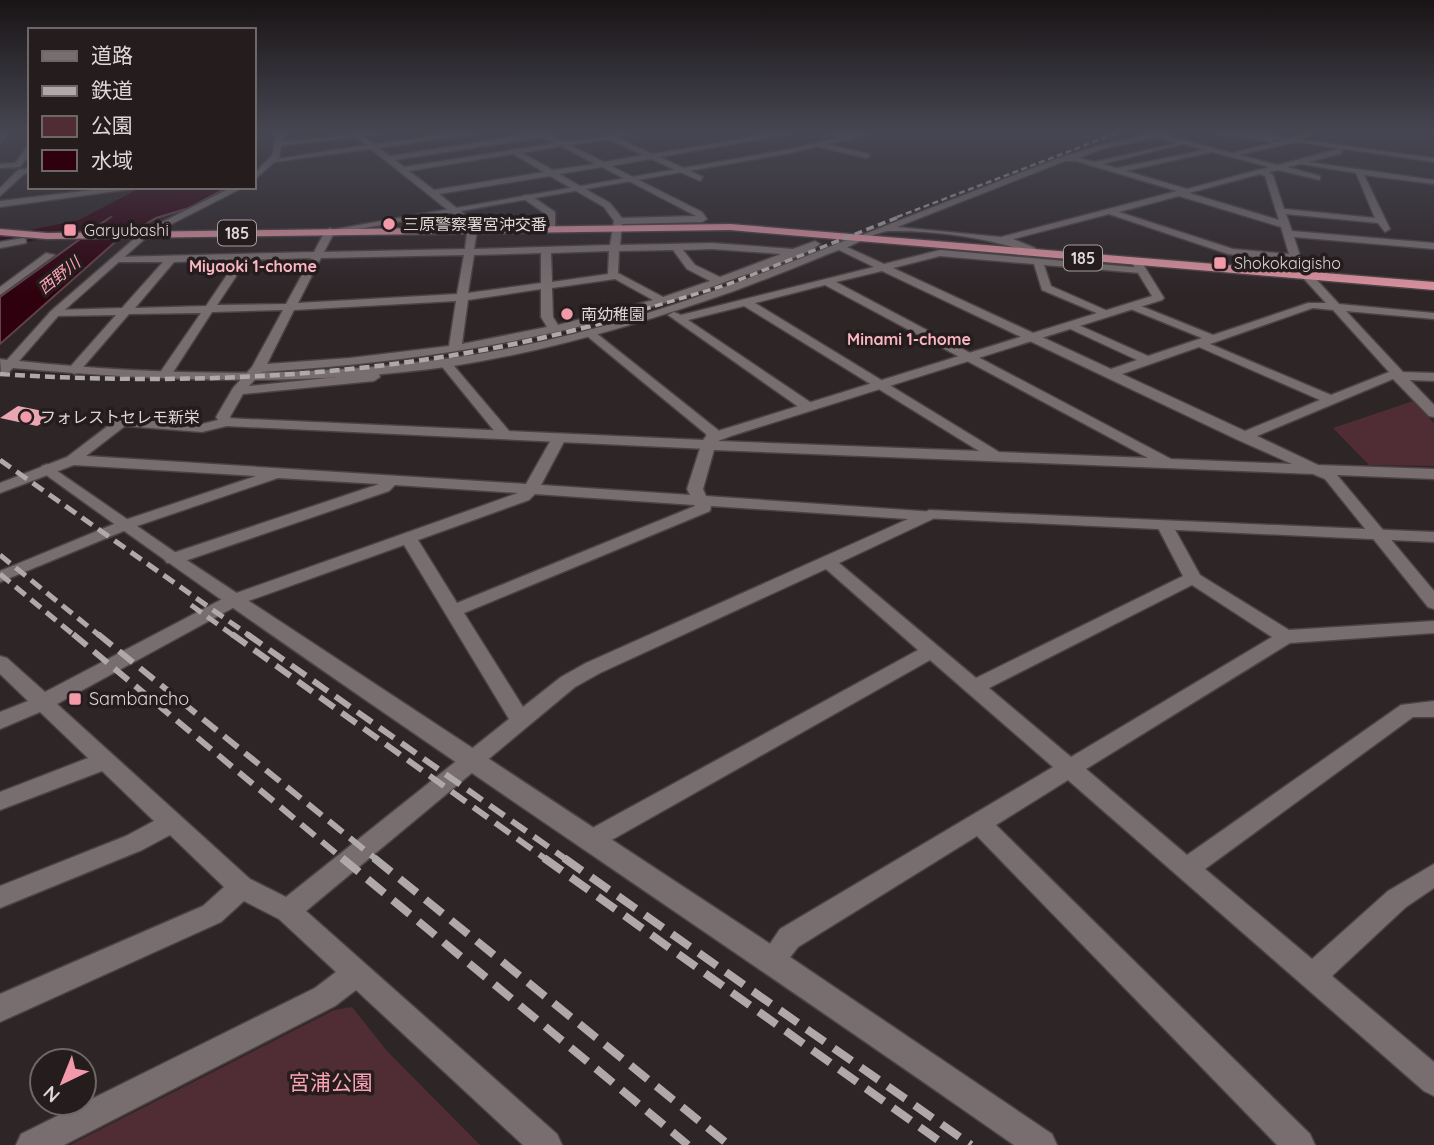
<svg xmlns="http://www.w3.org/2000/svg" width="1434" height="1145" font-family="Quicksand,'Noto Sans JP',sans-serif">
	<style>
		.green { fill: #502d34 }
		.water { fill: #2f010f; stroke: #63414b; stroke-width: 2 }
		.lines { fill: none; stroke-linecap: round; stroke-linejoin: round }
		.river { fill: #2f010f; fill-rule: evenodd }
		.building { fill: #e8a7b2 }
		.street-casing { stroke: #4a4244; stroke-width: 3 }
		.secondary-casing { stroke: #4a4244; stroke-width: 3 }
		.highway-casing { stroke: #4a4244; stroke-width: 3 }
		.street { fill: #786e6f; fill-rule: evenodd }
		.secondary { fill: #786e6f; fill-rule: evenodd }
		.highway { fill: #db919e; fill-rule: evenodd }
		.rail-far5 { stroke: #b0a9aa; stroke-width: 2.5; stroke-dasharray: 6 3.5; stroke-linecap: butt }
		.rail-far4 { stroke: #b0a9aa; stroke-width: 3.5; stroke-dasharray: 8 4.5; stroke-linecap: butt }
		.rail-far3 { stroke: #b0a9aa; stroke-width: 4.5; stroke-dasharray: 10 5; stroke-linecap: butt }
		.rail-far2 { stroke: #b0a9aa; stroke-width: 5; stroke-dasharray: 13 7; stroke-linecap: butt }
		.rail-far1 { stroke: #b0a9aa; stroke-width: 6; stroke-dasharray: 18 9; stroke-linecap: butt }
		.rail { stroke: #b0a9aa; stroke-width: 8; stroke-dasharray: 22 11; stroke-linecap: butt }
		.poi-dot { fill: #f39aaa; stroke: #241c1d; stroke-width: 2.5 }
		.labels { text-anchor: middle; stroke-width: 7; stroke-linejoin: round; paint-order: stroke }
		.far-poi-label { font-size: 16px; fill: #ddd7d7; stroke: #241c1d; text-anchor: start }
		.shield { fill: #241c1d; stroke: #a69f9f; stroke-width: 2 }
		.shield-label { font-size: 16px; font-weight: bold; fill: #ddd7d7 }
		.far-neighbourhood-label { font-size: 16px; font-weight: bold; fill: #fab6c1; stroke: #241c1d }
		.far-water-label { font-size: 16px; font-style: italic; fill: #fba2b2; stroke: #241c1d }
		.poi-label { font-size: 18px; fill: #ddd7d7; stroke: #241c1d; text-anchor: start }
		.near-park-label { font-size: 21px; fill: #fca3b3; stroke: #241c1d }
	</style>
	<rect width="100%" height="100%" fill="#2e2527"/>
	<path class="green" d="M1413,401L1434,423V466L1369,465L1333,428Z
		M352,1007L387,1051L480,1145H70L334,1010Z"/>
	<path class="water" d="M146,187H229L189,208L156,218L114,243L0,344V297L112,216L70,231L55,230L95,217Z"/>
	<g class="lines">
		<path class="river" d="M142,187H163L90,228L0,248V236L79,220Z"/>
	</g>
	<path class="building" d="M18,406L58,414L37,426L0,418Z"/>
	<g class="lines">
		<g class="street-casing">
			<path id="street" d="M2,133H9L0,142Z
				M460,133H479L379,148L390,156L538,133H555L551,135L563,142L632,133L616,137L652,154L779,133H794L660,157L703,177L700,181L651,159L611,166L702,212L707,219L702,222L622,224L620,245L712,243L793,249L815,241L820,244C800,259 760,269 736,278C584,336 424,362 262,372L249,386L367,374V368H377L380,377L374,381L243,394L230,417L233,422L231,425L202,432L125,426L86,456L526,484L552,438L559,434L566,438L541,485L690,495L687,489L701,445L707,441L706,434L587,336L585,333L591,329L718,430L720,433L717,441L979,451L744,306L688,320L813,404V410H803L668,315L674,312L681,315L874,267L835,248L833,246L838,243L884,264L940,250L1144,268V272L1140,273L1044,265L1051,286L1110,312V316L1106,317L1042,290L1034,264L940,256L893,268L1111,369L1137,360L1066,327V323H1074L1148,356L1202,338L1128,308V304H1136L1213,335L1308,303H1326L1294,268L1291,261L1228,254L1109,214L1013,239L1035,248L1037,250L1032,253C988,238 936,230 888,231C879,232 870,237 862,240L857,237L1061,157L1101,145L1157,133H1172L1167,136L1232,153L1313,133L1301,141L1239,155L1278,165L1334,150L1342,145L1346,147L1340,154L1308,162L1434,180V184L1364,175L1390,229L1385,232L1378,223L1286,214L1292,231L1434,243V249L1294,237L1303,265L1339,304L1434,313V319L1346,311L1403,372L1434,373V381L1410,380L1434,405V417L1429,416L1393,379L1257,436L1318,465L1434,469V479L1337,475L1434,591V609L1428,607L1325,479L1313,474L714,450L703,489L706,496L935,512L937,515L935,518L839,563L976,678L1183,576L1157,526L1165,521L1173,526L1200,575L1289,630L1434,621V633L1290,643L1086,769L1187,855L1401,705L1434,701V717H1413L1205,869L1312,959L1388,891L1434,864V888L1406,907L1332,976L1434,1062V1096L1424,1091L1068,780L996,825L1310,1134L1315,1145H1277L977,836L798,947L781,969L772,973L763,969L759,960L780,929L1053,767L930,660L601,846L593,849L585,846L581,839L585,832L918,650L826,569L600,673L575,687L306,911L557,1134L562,1145H523L356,990L335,1006L64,1145H16L21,1134L315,988L336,972L279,919L244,901L221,922L0,1022V994L203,906L224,887L170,835L142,850L0,908V886L126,836L154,821L102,771L0,810V792L88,758L40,712L0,729V712L28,701L0,674V656L7,658L45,692L228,596L518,493L395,485L389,491L179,563H167L164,559L167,555L379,484L278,478L131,528L0,582V571L119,522L256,476L74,465L0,493V483L67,457L117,419L202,424L218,420L216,417L233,388L252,367L283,310L212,312L170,377L165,378L159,374L201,313L129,314L78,373L74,374L68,370L70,367L116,315L55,316L49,313L55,310L122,308L163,262H111L110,260L115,257L314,252L325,231L330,228L335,231L324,252L465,249L468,226L371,149L274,162L270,160L366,145L355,136L359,134L374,144ZM543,137L555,143L404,167L395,160ZM1158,137L1177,143L1094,162L1079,158L1103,149ZM608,139L643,155L604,162L570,145ZM1183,144L1204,150L1117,168L1103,164ZM561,146L595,164L553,170L522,153ZM1212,152L1269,167L1187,189L1126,171ZM513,154L544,172L434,190L409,171ZM1065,161H1076L1177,191L1001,237L897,227ZM1301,164L1356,173L1375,218L1284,209L1273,175L1269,172L1278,170L1320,180V176L1287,167ZM602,167L696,216L622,218L610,203L559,174ZM1260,174L1265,176L1279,220L1189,193ZM550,176L604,207L614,221L610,245L474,249L478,225L439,194ZM1179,196L1281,227L1289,254L1233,249L1119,212ZM712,249L781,254L720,277L695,265L683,250ZM673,250L687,269L710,281L663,297L618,273L619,251ZM609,251L608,274L552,282L551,253ZM541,253V283L468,293L474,255ZM464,255L457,294L298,303L321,258ZM311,258L286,304L217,305L247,260ZM237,260L206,306L135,308L174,262ZM882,271L1238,440L1292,464L1171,459L836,282ZM615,279L653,300L558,325L553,317L552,288ZM825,285L1148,458L999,452L755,303ZM541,289V317L547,327L462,344L468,300ZM456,301L449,346L350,358L267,364L294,310ZM1313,308L1333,310L1389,372L1331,395L1210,344ZM1199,347L1320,400L1245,431L1122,374ZM535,494L694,505L695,506L457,603L418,540L529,500ZM711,506L908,519L586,663L561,677L523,707L464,613L710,511ZM404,545L509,719L286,897L250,879L57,704L240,604ZM1192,585L1272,637L1071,757L989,688Z
				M825,133H837L852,138L848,140Z
				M1212,133H1232L1276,140L1272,142Z
				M822,143L869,154L870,156L866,158L819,147Z
				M27,147H30V154L20,167L0,168V164L15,163Z
				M30,168V172L24,174L0,196V188L18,170Z
				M118,187H145L0,207V201Z
				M524,195H530L555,212V230H549L547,215L524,199Z
				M23,238L26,239V243L0,248V242Z
				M46,253L55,255L0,295V287Z
				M445,359L449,360L510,432V438H500L439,363Z"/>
		</g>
		<g class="secondary-casing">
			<path id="secondary" d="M277,133H284L282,141L387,133L281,146L279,158L254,180V174L272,155Z
				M859,133H871L791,153L330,234L325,231L791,149Z
				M1233,133H1251L1434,158V162Z
				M233,187H244L148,236L59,315L19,361C182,378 350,379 511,348C631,325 746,281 859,235L867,237C856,245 841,249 828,254C797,267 766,279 734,291C643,323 549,351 453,366C307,387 159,381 13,368L9,372H1L0,359L7,360L51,311L142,232Z
				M1133,261H1141L1164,298L1162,300L731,436L718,441L713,448L708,449L226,426L219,422L226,418L703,440L707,435L721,430L1152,296L1132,263Z
				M47,464L179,555L781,951L1052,1134L1057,1145H1014C691,919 361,703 42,472L39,469L42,466Z
				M929,510L1434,532V542L923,518L921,515Z"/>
		</g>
		<g class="highway-casing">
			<path id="highway" d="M730,224L1434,282V290L730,230L47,239L0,235V229L47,233Z"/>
		</g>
		<use href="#street" class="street"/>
		<use href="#secondary" class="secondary"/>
		<use href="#highway" class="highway"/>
		<path class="rail-far5" d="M897,217L1117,133"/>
		<path class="rail-far4" d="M595,324L726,285L901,216"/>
		<path class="rail-far3" d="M0,374C202,387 406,376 602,323"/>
		<path class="rail-far2" d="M0,460L250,636
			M0,555L100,636
			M0,574L75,636
			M191,605L234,636"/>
		<path class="rail-far1" d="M73,634L344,860
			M98,634L377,860
			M232,634L547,860
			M247,634L567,860"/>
		<path class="rail" d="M342,858L688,1145
			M374,858L729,1145
			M544,858L945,1145
			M564,858L971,1145"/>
	</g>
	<linearGradient id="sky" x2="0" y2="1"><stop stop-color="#191415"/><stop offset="0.45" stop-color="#464652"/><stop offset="1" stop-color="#464652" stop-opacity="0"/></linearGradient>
	<rect width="1434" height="293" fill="url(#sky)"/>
	<g class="poi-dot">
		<circle cx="389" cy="224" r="7"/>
		<rect x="63" y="223" width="14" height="14" rx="3.5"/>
		<rect x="1213" y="256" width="14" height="14" rx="3.5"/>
		<circle cx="567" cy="314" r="7"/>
		<circle cx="26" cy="417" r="7"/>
		<rect x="68" y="692" width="14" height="14" rx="3.5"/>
	</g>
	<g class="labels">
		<g class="far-poi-label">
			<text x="403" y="230">三原警察署宮沖交番</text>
			<text x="84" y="236">Garyubashi</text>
			<text x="1234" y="269">Shokokaigisho</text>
			<text x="581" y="320">南幼稚園</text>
			<text x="40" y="423">フォレストセレモ新栄</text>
		</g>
		<g class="shield">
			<rect x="218" y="220.5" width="38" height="25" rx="5"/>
			<rect x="1064" y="245.5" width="38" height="25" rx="5"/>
		</g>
		<g class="shield-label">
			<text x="237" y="239">185</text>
			<text x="1083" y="264">185</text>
		</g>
		<g class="far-neighbourhood-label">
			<text x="253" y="272">Miyaoki 1-chome</text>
			<text x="909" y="345">Minami 1-chome</text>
		</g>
		<g class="far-water-label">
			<text transform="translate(59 275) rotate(-39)" y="6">西野川</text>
		</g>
		<g class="poi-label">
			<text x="89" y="705">Sambancho</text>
		</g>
		<g class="near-park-label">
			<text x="331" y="1090">宮浦公園</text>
		</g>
	</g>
	<rect x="28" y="28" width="228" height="161" fill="#241c1d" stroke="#6e6767" stroke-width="2"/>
	<rect x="42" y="51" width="35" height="10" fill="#786e6f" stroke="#6e6767" stroke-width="2"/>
	<text x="91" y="63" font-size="21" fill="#ddd7d7">道路</text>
	<rect x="42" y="86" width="35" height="10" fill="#b0a9aa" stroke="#6e6767" stroke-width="2"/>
	<text x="91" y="98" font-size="21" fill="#ddd7d7">鉄道</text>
	<rect x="42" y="116" width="35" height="21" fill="#502d34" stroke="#6e6767" stroke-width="2"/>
	<text x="91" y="133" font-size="21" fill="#ddd7d7">公園</text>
	<rect x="42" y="150" width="35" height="21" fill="#2f010f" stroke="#6e6767" stroke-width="2"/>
	<text x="91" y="168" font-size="21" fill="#ddd7d7">水域</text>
	<g transform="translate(63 1082) rotate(223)"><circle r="33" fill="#241c1d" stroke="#6e6767" stroke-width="2"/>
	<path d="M0-5L12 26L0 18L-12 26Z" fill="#f39aaa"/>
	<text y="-10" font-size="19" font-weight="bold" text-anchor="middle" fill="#ddd7d7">N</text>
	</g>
</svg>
